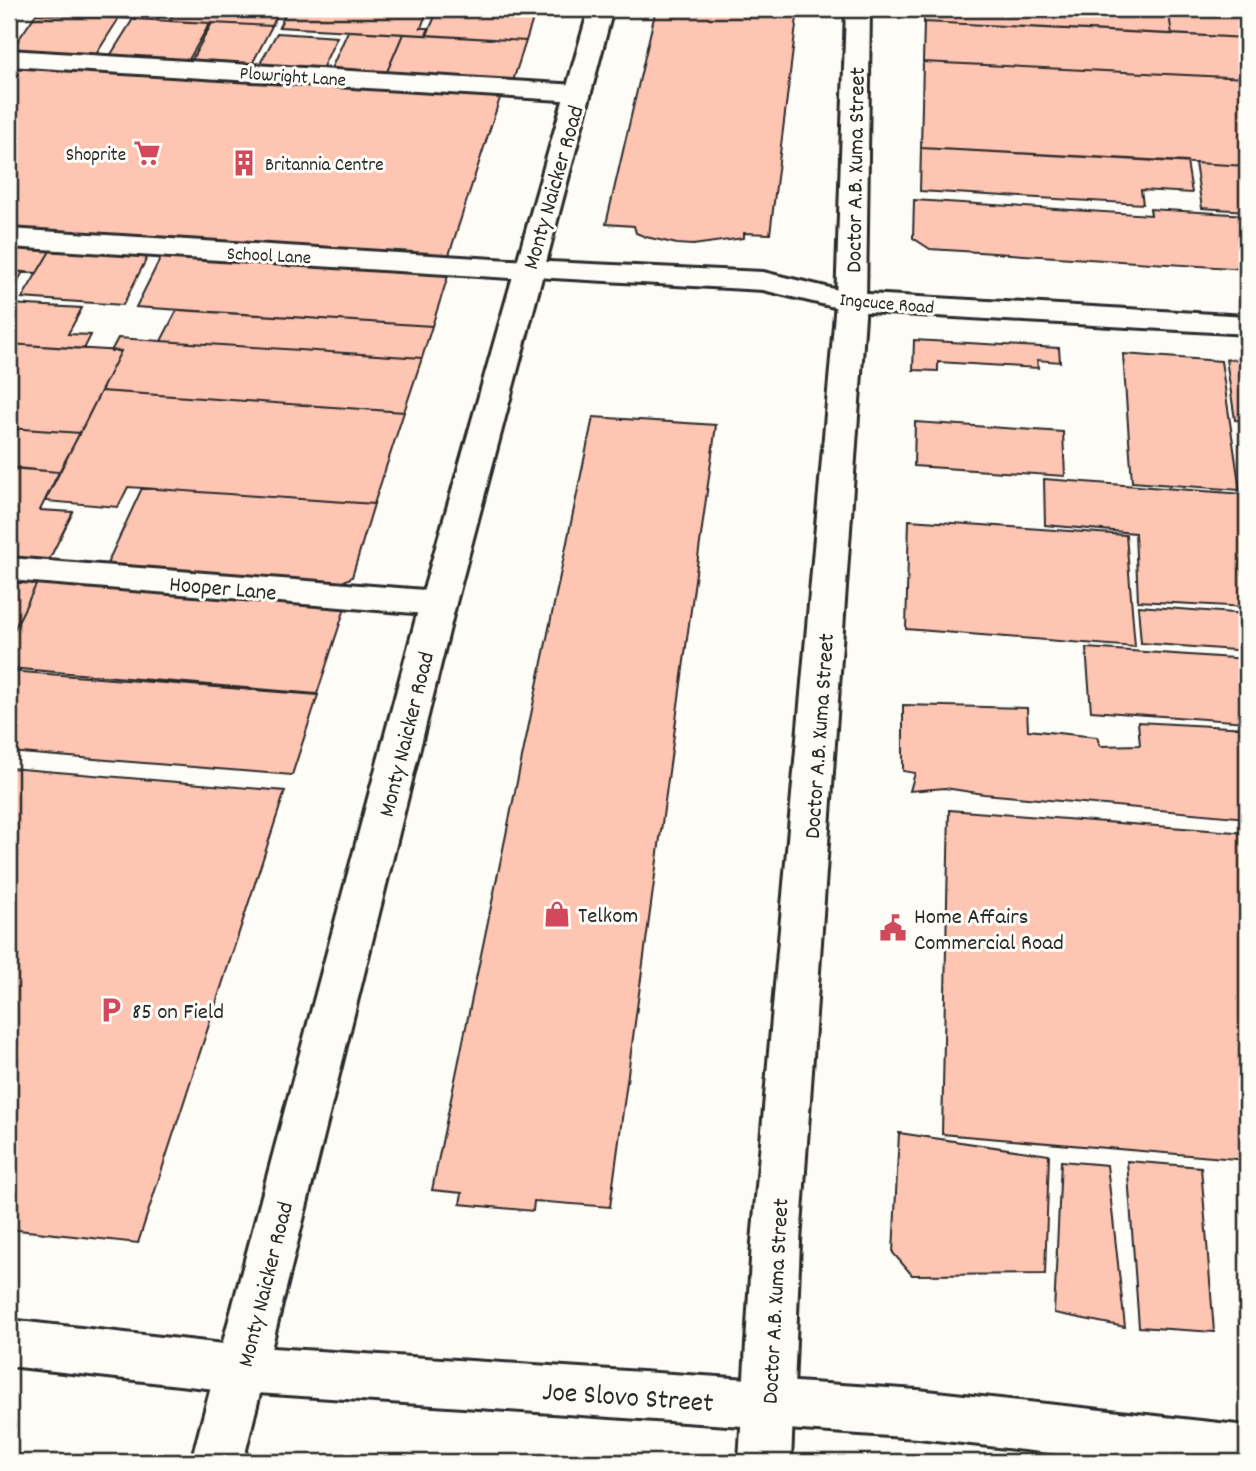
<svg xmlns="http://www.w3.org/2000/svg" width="1256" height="1471" font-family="Dekko,sans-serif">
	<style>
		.building { fill: #fec5b3; stroke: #2b2b2b; stroke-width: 2 }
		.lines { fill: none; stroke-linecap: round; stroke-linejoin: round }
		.street-casing { stroke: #2b2b2b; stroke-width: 6 }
		.secondary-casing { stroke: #2b2b2b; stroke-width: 6 }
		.primary-casing { stroke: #2b2b2b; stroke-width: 6 }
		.street { fill: #fdfcf7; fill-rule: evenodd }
		.secondary { fill: #fdfcf7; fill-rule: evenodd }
		.primary { fill: #fdfcf7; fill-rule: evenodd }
		.labels { text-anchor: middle; stroke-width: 6; stroke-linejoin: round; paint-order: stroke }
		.far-street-label { font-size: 19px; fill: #2b2b2b; stroke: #fdfcf7 }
		.far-poi-label { font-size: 19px; fill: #2b2b2b; stroke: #fdfcf7; text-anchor: end }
		.street-label { font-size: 23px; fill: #2b2b2b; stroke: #fdfcf7 }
		.poi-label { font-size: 23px; fill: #2b2b2b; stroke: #fdfcf7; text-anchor: start }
		.near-street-label { font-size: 28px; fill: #2b2b2b; stroke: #fdfcf7 }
	</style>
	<rect width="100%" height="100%" fill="#fdfcf7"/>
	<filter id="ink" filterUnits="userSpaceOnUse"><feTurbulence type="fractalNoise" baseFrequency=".0143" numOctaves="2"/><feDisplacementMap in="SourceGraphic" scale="14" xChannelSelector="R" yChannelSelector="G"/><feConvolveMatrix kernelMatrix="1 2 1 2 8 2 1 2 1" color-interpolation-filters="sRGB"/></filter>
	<g filter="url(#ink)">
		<path class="building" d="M40,9H164L157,20L36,14Z
			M176,9H280L272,26L169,21Z
			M288,9L426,14L421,28H429L426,35L279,27Z
			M438,9H536L526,41L427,35Z
			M656,9H798L770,234L744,233V238L693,245L677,244L646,237L636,233L634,226L606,224Z
			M924,9H1168L1172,34L924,22Z
			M1168,9H1247V38L1172,34Z
			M36,14L119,18L95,56L10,52Z
			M133,19L210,23L187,63L108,59Z
			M924,22L1247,38V78L923,62Z
			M212,23L272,26L251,66L190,63Z
			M348,31L403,34L386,74L330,71Z
			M277,33L337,37L321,71L258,67Z
			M403,34L526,41L513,81L386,74Z
			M923,62L1247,78V166L921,148Z
			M9,64L171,73L169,77L501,95L449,255L79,232L77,236L9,232Z
			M921,148L1187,162L1192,193L1141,190L1143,204L920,191Z
			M1195,163L1247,166V211L1202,208Z
			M914,200L1151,215L1150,209L1247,215V269L930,249L913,238Z
			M9,243L53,246L37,273L9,271Z
			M53,246L150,252L123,305L22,298Z
			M162,255L449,273L432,326L136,307Z
			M9,271L23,272L9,296Z
			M9,304L82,308L68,334L91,335L84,349L9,344Z
			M177,310L432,326L422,358L161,341Z
			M118,338L161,341L422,358L404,412L101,391L121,351H111Z
			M914,340L1059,348L1060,362L1037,360L1038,368L938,362V371L913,370Z
			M9,344L121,351L80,433L9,428Z
			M1123,354L1221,361L1240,490L1132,482Z
			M1226,359L1247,360V421L1235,420Z
			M101,391L404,412L374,504L128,487L118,507L45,501Z
			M593,417L716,425L610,1207L534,1201L533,1211L460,1204L462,1193L432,1190Z
			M915,422L1063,432L1065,476L914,466Z
			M9,428L80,433L59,472L9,468Z
			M16,468L59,472L40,510L73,512L48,562L9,559V482Z
			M1044,479L1243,494L1247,519V607L1138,601L1135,533L1045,525Z
			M142,488L374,504L352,577L339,584L106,566Z
			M909,520L1126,535L1135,647L906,629Z
			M9,579L38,581L9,640Z
			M38,581L346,605L317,694L9,668V640Z
			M1138,606L1247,614V651L1141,643Z
			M1086,648L1247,659V722L1091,711Z
			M9,671L318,695L292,775L9,752Z
			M903,705L1027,708L1028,730L1097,737L1100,746L1140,745L1138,722L1247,728V818L984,794L945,788L910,791L915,773L903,771Z
			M9,768L285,791L138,1243L9,1229Z
			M949,810L1247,833V1160L942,1134Z
			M899,1133L1049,1155L1045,1274L912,1275L893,1253Z
			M1061,1161L1107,1165L1125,1327L1054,1313Z
			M1127,1161L1201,1167L1214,1332L1139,1327Z"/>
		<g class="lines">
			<g class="street-casing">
				<path id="street" d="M9,50L578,85L587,87L591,93L587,99L578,101L9,66Z
					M9,229L528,261L538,264L543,270L538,276L528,279L9,247Z
					M9,558L438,591L451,595L456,603L451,611L438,615L9,580Z"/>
			</g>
			<g class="secondary-casing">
				<path id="secondary" d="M528,261L763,272L851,293L1247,316V334L851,311L763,290L518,276L513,270L518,264Z
					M9,1320L242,1346L918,1390L1247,1426V1462H1128L918,1438L242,1392L9,1366Z"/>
			</g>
			<g class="primary-casing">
				<path id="primary" d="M589,9H613L456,603L243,1462H191L420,603Z
					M846,9H870L866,302L800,1242L791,1462H739L752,1242L836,302Z"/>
			</g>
			<use href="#street" class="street"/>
			<use href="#secondary" class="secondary"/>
			<use href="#primary" class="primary"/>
		</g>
	</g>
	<defs>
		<g id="supermarket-bare" transform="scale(2.1)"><path d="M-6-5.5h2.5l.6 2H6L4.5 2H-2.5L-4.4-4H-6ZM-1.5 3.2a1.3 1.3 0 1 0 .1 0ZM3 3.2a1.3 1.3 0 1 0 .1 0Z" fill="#d1495b" stroke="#fdfcf7" stroke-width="2.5" paint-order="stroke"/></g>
		<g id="building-bare" transform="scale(2.1)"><path d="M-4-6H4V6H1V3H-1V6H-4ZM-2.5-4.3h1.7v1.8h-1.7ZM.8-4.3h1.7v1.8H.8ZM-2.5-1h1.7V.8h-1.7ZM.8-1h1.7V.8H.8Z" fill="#d1495b" stroke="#fdfcf7" stroke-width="2.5" paint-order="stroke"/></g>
		<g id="shop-bare" transform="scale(2.1)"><path d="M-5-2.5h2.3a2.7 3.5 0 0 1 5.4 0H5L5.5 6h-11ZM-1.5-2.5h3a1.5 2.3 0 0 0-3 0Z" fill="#d1495b" stroke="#fdfcf7" stroke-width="2.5" paint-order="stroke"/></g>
		<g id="civic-bare" transform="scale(2.1)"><path d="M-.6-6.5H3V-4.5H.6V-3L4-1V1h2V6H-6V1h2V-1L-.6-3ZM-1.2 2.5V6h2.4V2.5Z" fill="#d1495b" stroke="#fdfcf7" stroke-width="2.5" paint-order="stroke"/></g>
		<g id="parking-bare" transform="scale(2.1)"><path d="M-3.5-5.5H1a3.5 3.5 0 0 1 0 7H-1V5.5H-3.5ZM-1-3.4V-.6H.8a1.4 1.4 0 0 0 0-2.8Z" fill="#d1495b" stroke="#fdfcf7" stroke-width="2.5" paint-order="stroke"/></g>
	</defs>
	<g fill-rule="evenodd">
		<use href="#supermarket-bare" x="147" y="153"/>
		<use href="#building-bare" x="244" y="163"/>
		<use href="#shop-bare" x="557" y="914"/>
		<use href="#civic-bare" x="893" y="928"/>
		<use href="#parking-bare" x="111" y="1010"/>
	</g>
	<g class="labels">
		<g class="far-street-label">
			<text transform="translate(293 75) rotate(4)" y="7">Plowright Lane</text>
			<text transform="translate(269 254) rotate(3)" y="7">School Lane</text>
			<text transform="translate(887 302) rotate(5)" y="7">Ingcuce Road</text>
		</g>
		<g class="far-poi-label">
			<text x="126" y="160">Shoprite</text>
			<text x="265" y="170" text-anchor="start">Britannia Centre</text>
		</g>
		<g class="street-label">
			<text transform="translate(854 170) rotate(-89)" y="8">Doctor A.B. Xuma Street</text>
			<text transform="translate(552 187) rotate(-74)" y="8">Monty Naicker Road</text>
			<text transform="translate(223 587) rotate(5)" y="8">Hooper Lane</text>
			<text transform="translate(405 734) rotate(-76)" y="8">Monty Naicker Road</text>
			<text transform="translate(818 736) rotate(-86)" y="8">Doctor A.B. Xuma Street</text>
			<text transform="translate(264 1284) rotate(-76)" y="8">Monty Naicker Road</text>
			<text transform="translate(774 1301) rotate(-87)" y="8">Doctor A.B. Xuma Street</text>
		</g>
		<g class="poi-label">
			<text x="578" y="922">Telkom</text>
			<text x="914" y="923">Home Affairs<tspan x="914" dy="26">Commercial Road</tspan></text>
			<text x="132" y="1018">85 on Field</text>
		</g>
		<g class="near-street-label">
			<text transform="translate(628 1395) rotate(4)" y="10">Joe Slovo Street</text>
		</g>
	</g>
	<rect width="1256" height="1471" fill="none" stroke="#fdfcf7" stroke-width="35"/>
	<rect x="18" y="18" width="1221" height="1436" fill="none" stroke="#2b2b2b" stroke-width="2.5" filter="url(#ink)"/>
</svg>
